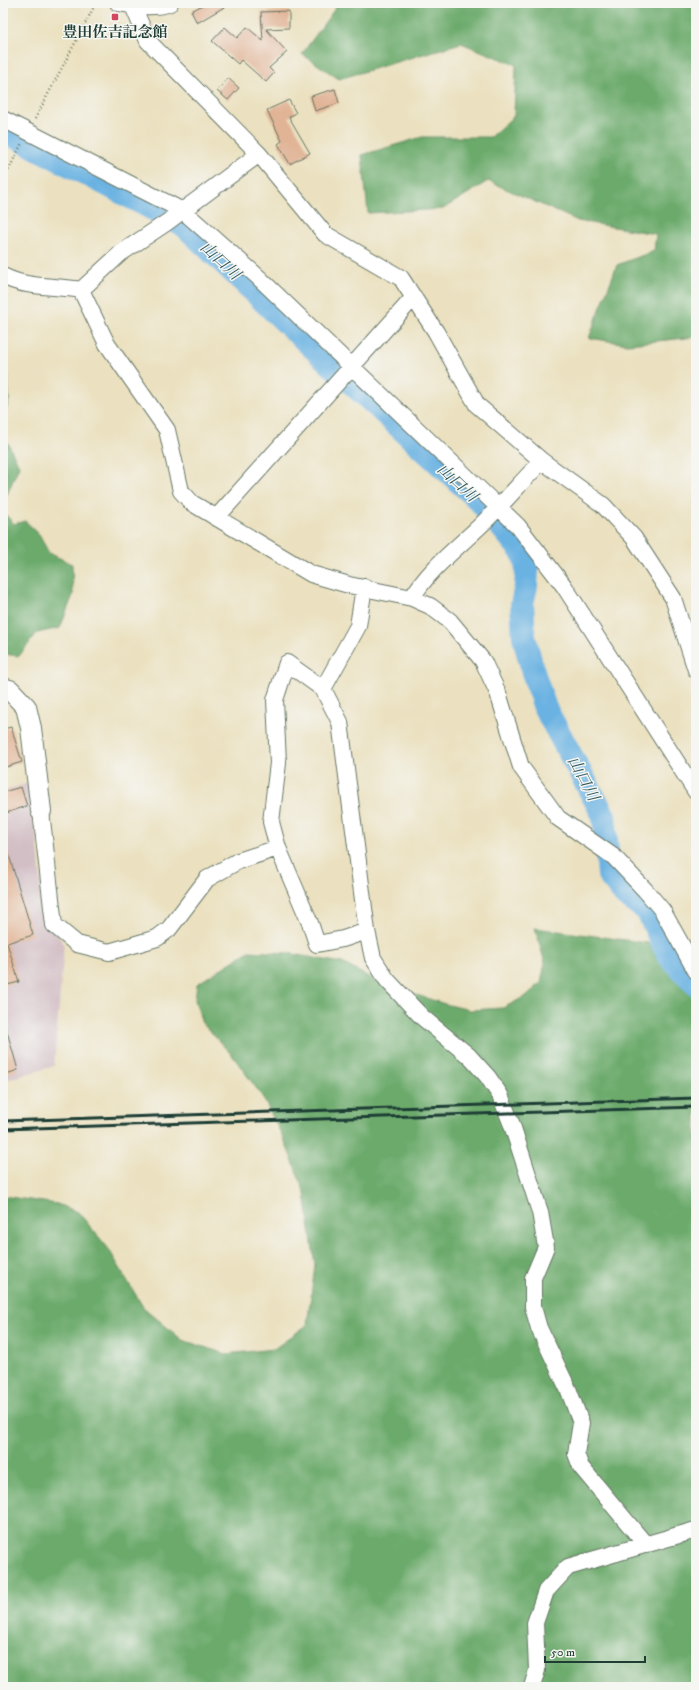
<svg xmlns="http://www.w3.org/2000/svg" width="699" height="1690" font-family="'IM FELL DW Pica','Noto Serif JP',serif">
	<style>
		.industrial { fill: #d2bec5 }
		.forest { fill: #6caa6c; stroke: #467450 }
		.lines { fill: none; stroke-linecap: round; stroke-linejoin: round }
		.river { stroke: #6ab2e2; stroke-width: 24 }
		.building { fill: #e1b496 }
		.minor-casing { stroke: #667665; stroke-width: 18 }
		.tertiary-casing { stroke: #667665; stroke-width: 22 }
		.path { stroke: #667665; stroke-width: 2.5; stroke-dasharray: 1 3; stroke-linecap: butt }
		.minor { stroke: #fff; stroke-width: 16 }
		.tertiary { stroke: #fff; stroke-width: 20 }
		.rail { stroke: #1f3d34; stroke-width: 3 }
		.poi-dot { fill: #d1495b; stroke: #f6f6f2; stroke-width: 1.5 }
		.labels { text-anchor: middle; stroke-width: 3; stroke-linejoin: round; paint-order: stroke }
		.poi-label { font-size: 15px; font-weight: bold; fill: #1f3d34; stroke: #f6f6f2 }
		.water-label { font-size: 16px; font-style: italic; fill: #325a60; stroke: #f6f6f2 }
	</style>
	<rect width="100%" height="100%" fill="#f6f6f2"/>
	<filter id="ink" filterUnits="userSpaceOnUse"><feTurbulence type="fractalNoise" baseFrequency=".025" numOctaves="2"/><feDisplacementMap in="SourceGraphic" scale="8" xChannelSelector="R" yChannelSelector="G"/><feConvolveMatrix kernelMatrix="1 2 1 2 8 2 1 2 1" color-interpolation-filters="sRGB"/></filter>
	<filter id="wash" filterUnits="userSpaceOnUse"><feTurbulence type="fractalNoise" baseFrequency=".012" numOctaves="4" result="noise"/><feDisplacementMap in="SourceGraphic" scale="16" xChannelSelector="R" yChannelSelector="G"/><feGaussianBlur stdDeviation="0.9" result="paint"/><feColorMatrix in="noise" values="0 0 0 0 0 0 0 0 0 0 0 0 0 0 0 0 0 1.4 0 .05"/><feComposite in="paint" operator="in"/></filter>
	<g filter="url(#wash)">
		<rect width="100%" height="100%" fill="#ebe1c0"/>
		<path class="industrial" d="M32,782L44,916L64,944L54,1066L3,1081V791Z"/>
		<path class="forest" d="M339,3H696V337L628,344L589,338L617,265L654,251L656,234L578,221L488,181L443,209L368,213L362,155L422,137H490L514,116L516,65L461,43L339,79L302,54Z
			M3,374L8,375L9,400L3,421Z
			M3,433L19,466L3,504Z
			M3,512L14,524L25,521L38,533L49,553L72,564L73,595L60,628L37,633L19,656L3,654Z
			M535,928L648,943L696,990V1687H3V1196L57,1204L78,1212L108,1248L143,1307L182,1340L226,1354L274,1349L307,1325L315,1265L305,1193L284,1139L262,1096L232,1055L202,1023L195,1000L197,984L249,951L287,953L342,963L382,984L445,1004L470,1010L503,1008L526,996L541,983L545,963Z"/>
		<g class="lines">
			<path class="river" d="M3,130L184,225L294,330L481,502L524,554L527,570L526,586L522,604L524,637L534,675L545,708L604,816L609,875L625,895L647,910L669,956L696,984"/>
		</g>
		<g id="blocks">
			<path class="building" d="M207,3H231L197,23L191,11Z
				M289,11V28L266,29L287,52L269,68L274,73L266,82L241,60L238,64L212,41L225,27L237,38L247,27L263,41L261,12Z
				M228,78L239,88L228,100L217,91Z
				M335,89L339,103L315,111L311,96Z
				M289,100L296,113L289,117L310,153L290,164L278,144L282,141L267,110Z
				M11,727L22,762L3,768V729Z
				M21,787L27,806L3,814V792Z
				M3,845H6L33,935L7,943L19,982L3,986Z
				M6,1028L18,1070L3,1075V1029Z"/>
		</g>
	</g>
	<g filter="url(#ink)">
		<use href="#blocks" fill-opacity="0" stroke="#667665" stroke-width="1"/>
		<g class="lines">
			<g class="minor-casing">
				<path id="minor" d="M118,3C134,6 155,9 170,3
					M133,6L148,41L259,154L325,234L401,278L436,332L477,405L542,461L603,505L634,538L673,598L696,670
					M3,119L183,211L257,276L518,526L564,586L696,792
					M3,276C27,289 55,285 81,290
					M81,290L107,344L167,430L181,491L192,503L311,574L349,585L412,598L430,606L450,621L483,661L498,693L521,767L558,818L614,857L645,890L662,910L696,971
					M81,290L121,253L166,223L259,154
					M216,518L414,297
					M412,598C429,569 457,548 481,525C502,505 521,482 542,461
					M323,689L358,626L364,587
					M41,811L54,925L77,944L109,952L157,938L169,929L207,879L238,861L278,848
					M367,931L343,939L317,944L310,923L278,848L271,822L278,763L275,700L287,663L323,689L340,722L367,931L373,958L387,980L422,1017L469,1056L488,1077L500,1095L512,1125L540,1212L546,1247L533,1278V1307L539,1328L569,1391L581,1423L576,1454L581,1467L646,1545
					M532,1687L537,1670L535,1623L546,1591L568,1567L696,1530"/>
			</g>
			<g class="tertiary-casing">
				<path id="tertiary" d="M3,688L10,690L26,707L31,728L41,811"/>
			</g>
			<path class="path" d="M35,119L96,3
				M3,181L22,143"/>
			<use href="#minor" class="minor"/>
			<use href="#tertiary" class="tertiary"/>
			<path class="rail" d="M3,1121L696,1098
				M3,1129L696,1107"/>
		</g>
	</g>
	<rect class="poi-dot" x="111" y="13" width="8" height="8" rx="2"/>
	<g class="labels">
		<g class="poi-label">
			<text x="115" y="37">豊田佐吉記念館</text>
		</g>
		<g class="water-label">
			<text transform="translate(221 260) rotate(43)" y="6">山口川</text>
			<text transform="translate(458 482) rotate(43)" y="6">山口川</text>
			<text transform="translate(584 778) rotate(62)" y="6">山口川</text>
		</g>
	</g>
	<rect width="699" height="1690" fill="none" stroke="#f6f6f2" stroke-width="16"/>
	<path d="M545 1656v6h100v-6" fill="none" stroke="#1f3d34" stroke-width="2"/>
	<text x="551" y="1656" font-size="12" fill="#1f3d34" stroke="#f6f6f2" stroke-width="3" paint-order="stroke">50 m</text>
</svg>
